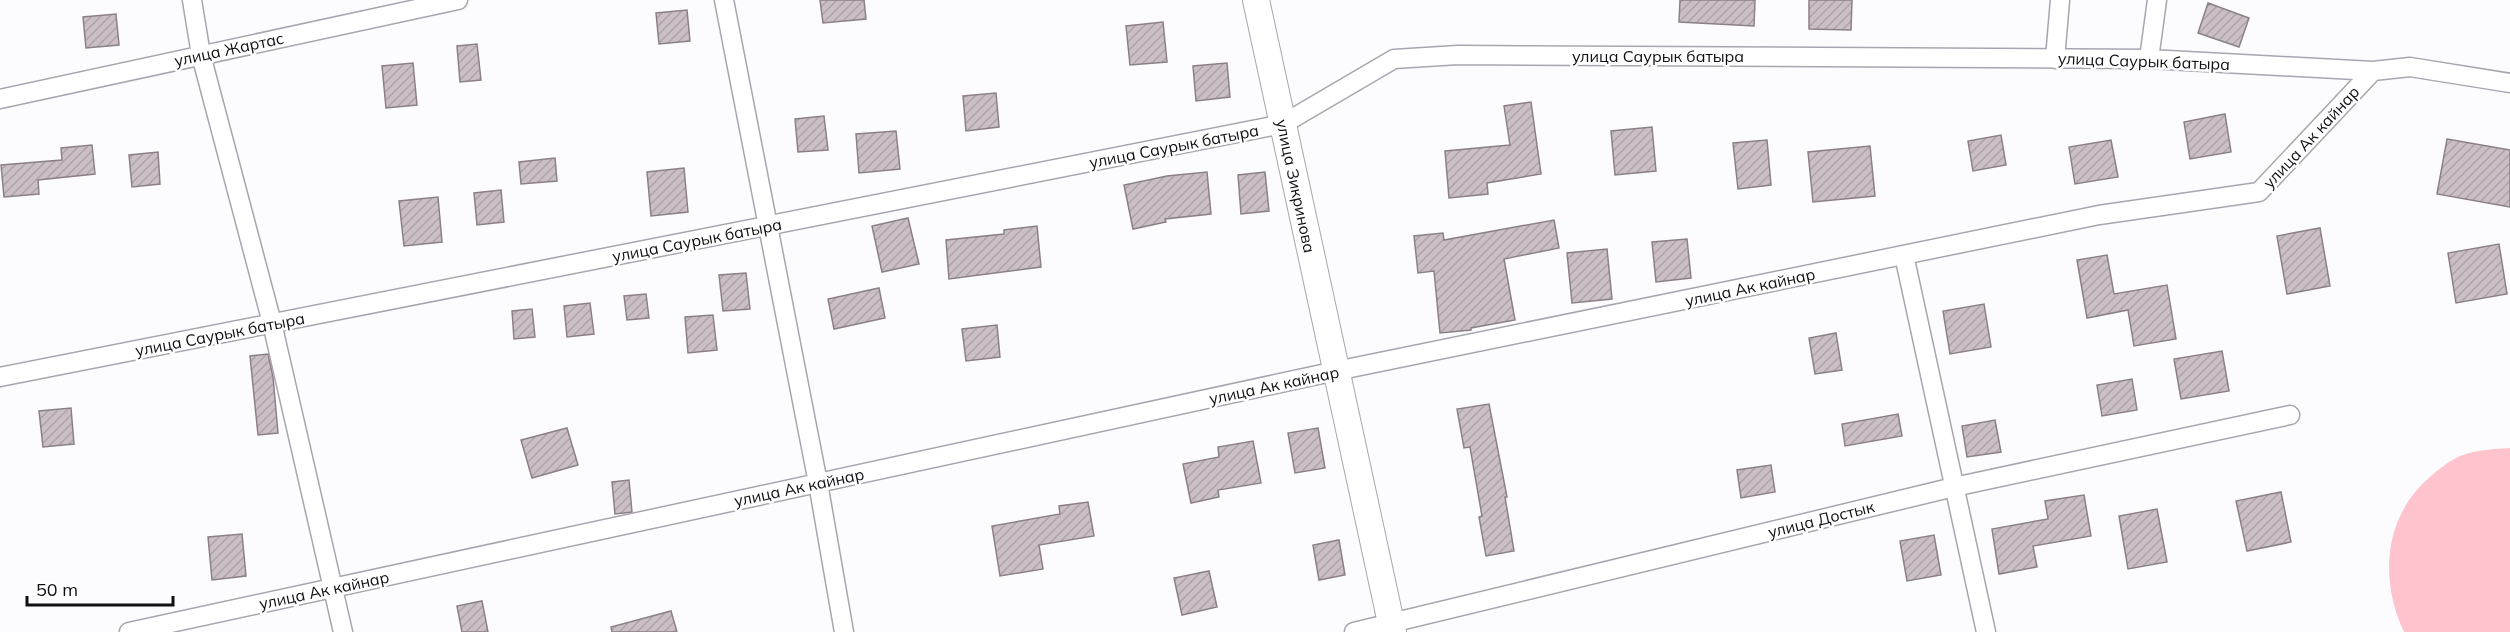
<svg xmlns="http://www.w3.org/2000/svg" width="2510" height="632" font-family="Mulish,sans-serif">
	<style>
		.grass { fill: #fec3cd }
		.building { fill: url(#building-hatch); stroke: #8b8088; stroke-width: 1.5 }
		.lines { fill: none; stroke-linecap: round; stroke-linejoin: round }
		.street-casing { stroke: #a9a5b0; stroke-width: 21 }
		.secondary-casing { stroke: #a9a5b0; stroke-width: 28 }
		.street { stroke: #fff; stroke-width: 18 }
		.secondary { stroke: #fff; stroke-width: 26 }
		.labels { text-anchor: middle; stroke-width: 5; stroke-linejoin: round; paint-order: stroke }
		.street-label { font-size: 16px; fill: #100f13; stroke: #fff }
	</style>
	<defs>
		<pattern id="building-hatch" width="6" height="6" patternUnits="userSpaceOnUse" patternTransform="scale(1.5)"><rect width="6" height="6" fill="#cbbfc7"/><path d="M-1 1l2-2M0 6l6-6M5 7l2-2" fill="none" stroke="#ada3aa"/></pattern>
	</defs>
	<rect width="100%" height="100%" fill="#fcfbfe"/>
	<path class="grass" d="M2510,448V632H2404C2379,579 2384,516 2430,477C2439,469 2449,461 2460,456C2476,450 2493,449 2510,448Z"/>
	<path class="building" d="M820,0H864L866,19L823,23Z
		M1680,0H1755L1754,26L1679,22Z
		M1809,0H1852L1851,30L1809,29Z
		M2208,3L2249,18L2239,47L2198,33Z
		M687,10L690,41L659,44L656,13Z
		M116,14L119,45L86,48L83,17Z
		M1163,22L1167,62L1130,65L1126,26Z
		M477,44L481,80L460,82L457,46Z
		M413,63L417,105L386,108L382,66Z
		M1227,63L1230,97L1196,101L1193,66Z
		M996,93L999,127L966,131L963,96Z
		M1531,102L1541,174L1487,183L1488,194L1449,198L1445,151L1510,145L1504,106Z
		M2225,114L2231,152L2190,159L2184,122Z
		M824,116L828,150L798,152L795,119Z
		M1652,127L1656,171L1615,175L1611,131Z
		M896,131L900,169L859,173L856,134Z
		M2001,135L2006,165L1973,171L1968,141Z
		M2447,139L2510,150V207L2437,194Z
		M1767,140L1771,185L1738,189L1733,143Z
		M2111,140L2118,177L2075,184L2069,147Z
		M92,145L95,174L38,180L39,194L4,197L1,165L62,160L61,148Z
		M1870,146L1875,196L1813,202L1808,152Z
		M158,152L160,184L132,187L129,155Z
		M555,158L557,181L521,184L519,162Z
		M684,168L688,212L651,216L647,172Z
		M1207,172L1211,214L1165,219L1166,222L1133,229L1124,185L1167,176Z
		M1265,172L1269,211L1241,214L1238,175Z
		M501,190L504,222L477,225L474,193Z
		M438,197L442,242L404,246L399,201Z
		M908,218L919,264L882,272L872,226Z
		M1554,220L1559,248L1504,259L1515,320L1471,328V330L1440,333L1434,271L1418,273L1414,236L1443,233L1444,240Z
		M1037,226L1041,267L949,279L946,240L1004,234V230Z
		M2320,228L2330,286L2287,294L2277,236Z
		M1687,239L1691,278L1656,282L1652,242Z
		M2499,244L2507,294L2456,303L2448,253Z
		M1607,249L1612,299L1572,303L1567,253Z
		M2107,255L2114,294L2167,285L2176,339L2134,346L2128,310L2087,318L2077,260Z
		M746,273L750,309L723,311L719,275Z
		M879,288L885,318L834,329L828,299Z
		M646,294L649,318L627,320L624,296Z
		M590,303L594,334L567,337L564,306Z
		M1984,304L1991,347L1950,354L1943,311Z
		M532,309L535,337L514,339L512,311Z
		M713,315L717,350L688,353L685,317Z
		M997,325L1000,357L966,361L962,329Z
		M1836,333L1842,370L1815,374L1809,338Z
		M2222,351L2229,391L2181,399L2174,359Z
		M268,354L273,377L278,433L258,435L250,356Z
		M2132,379L2137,410L2102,416L2097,385Z
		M1489,404L1507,497H1505L1514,551L1486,556L1479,517L1482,516L1470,447L1464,448L1457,409Z
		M71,408L74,444L43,447L39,411Z
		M1898,414L1902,436L1845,446L1842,424Z
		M1995,420L2001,452L1967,457L1962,426Z
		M567,428L578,465L532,478L521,440Z
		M1318,428L1325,468L1295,473L1288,433Z
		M1253,441L1261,483L1218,490L1219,497L1191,503L1183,464L1219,457L1218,447Z
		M1771,465L1775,492L1741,498L1737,470Z
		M629,480L632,512L615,514L612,482Z
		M2281,492L2291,542L2247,551L2236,501Z
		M2084,495L2091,536L2033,546L2037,567L1999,574L1992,529L2048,519L2045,501Z
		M1088,502L1094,536L1039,545L1043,569L1000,576L992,526L1060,514L1059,506Z
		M2157,509L2167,562L2128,569L2119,516Z
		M242,534L246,576L212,580L208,537Z
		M1934,535L1941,575L1907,581L1900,541Z
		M1339,540L1345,575L1319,580L1313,545Z
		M1209,571L1217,607L1182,615L1174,578Z
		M482,601L488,632H462L457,606Z
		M671,611L677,632H612L611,627Z"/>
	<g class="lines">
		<g class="street-casing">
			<path id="street" d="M192,0L201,55L272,323L343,632
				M724,0L818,483L844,632
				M2055,59L2060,0
				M2149,59L2157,0
				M0,99L458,0
				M1904,255L1986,632
				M0,377L1283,124L1394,59L1458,55L2149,59L2373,71L2410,67L2510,83
				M129,632L1336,371L2099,215L2259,192L2373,71
				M1354,632L1954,487L2290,415"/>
		</g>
		<g class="secondary-casing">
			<path id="secondary" d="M1256,0L1393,632"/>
		</g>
		<use href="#street" class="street"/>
		<use href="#secondary" class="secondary"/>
	</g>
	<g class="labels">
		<g class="street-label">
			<text transform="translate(229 49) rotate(-12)" y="6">улица Жартас</text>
			<text x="1658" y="62">улица Саурык батыра</text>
			<text transform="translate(2144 61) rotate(2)" y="6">улица Саурык батыра</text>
			<text transform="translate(2311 137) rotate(-47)" y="6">улица Ак кайнар</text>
			<text transform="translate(1174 146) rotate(-11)" y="6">улица Саурык батыра</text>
			<text transform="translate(1296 186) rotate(78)" y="6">улица Зикринова</text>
			<text transform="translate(697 240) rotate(-11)" y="6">улица Саурык батыра</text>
			<text transform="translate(1750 287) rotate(-12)" y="6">улица Ак кайнар</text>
			<text transform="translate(220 334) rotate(-11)" y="6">улица Саурык батыра</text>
			<text transform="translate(1274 385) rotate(-12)" y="6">улица Ак кайнар</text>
			<text transform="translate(799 487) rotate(-12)" y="6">улица Ак кайнар</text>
			<text transform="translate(1821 519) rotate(-14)" y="6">улица Достык</text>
			<text transform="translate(324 590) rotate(-12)" y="6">улица Ак кайнар</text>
		</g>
	</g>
	<path d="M27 596v9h146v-9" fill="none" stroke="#100f13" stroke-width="3"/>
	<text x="36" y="596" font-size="18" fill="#100f13" stroke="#ffffff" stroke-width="4.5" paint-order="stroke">50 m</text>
</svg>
